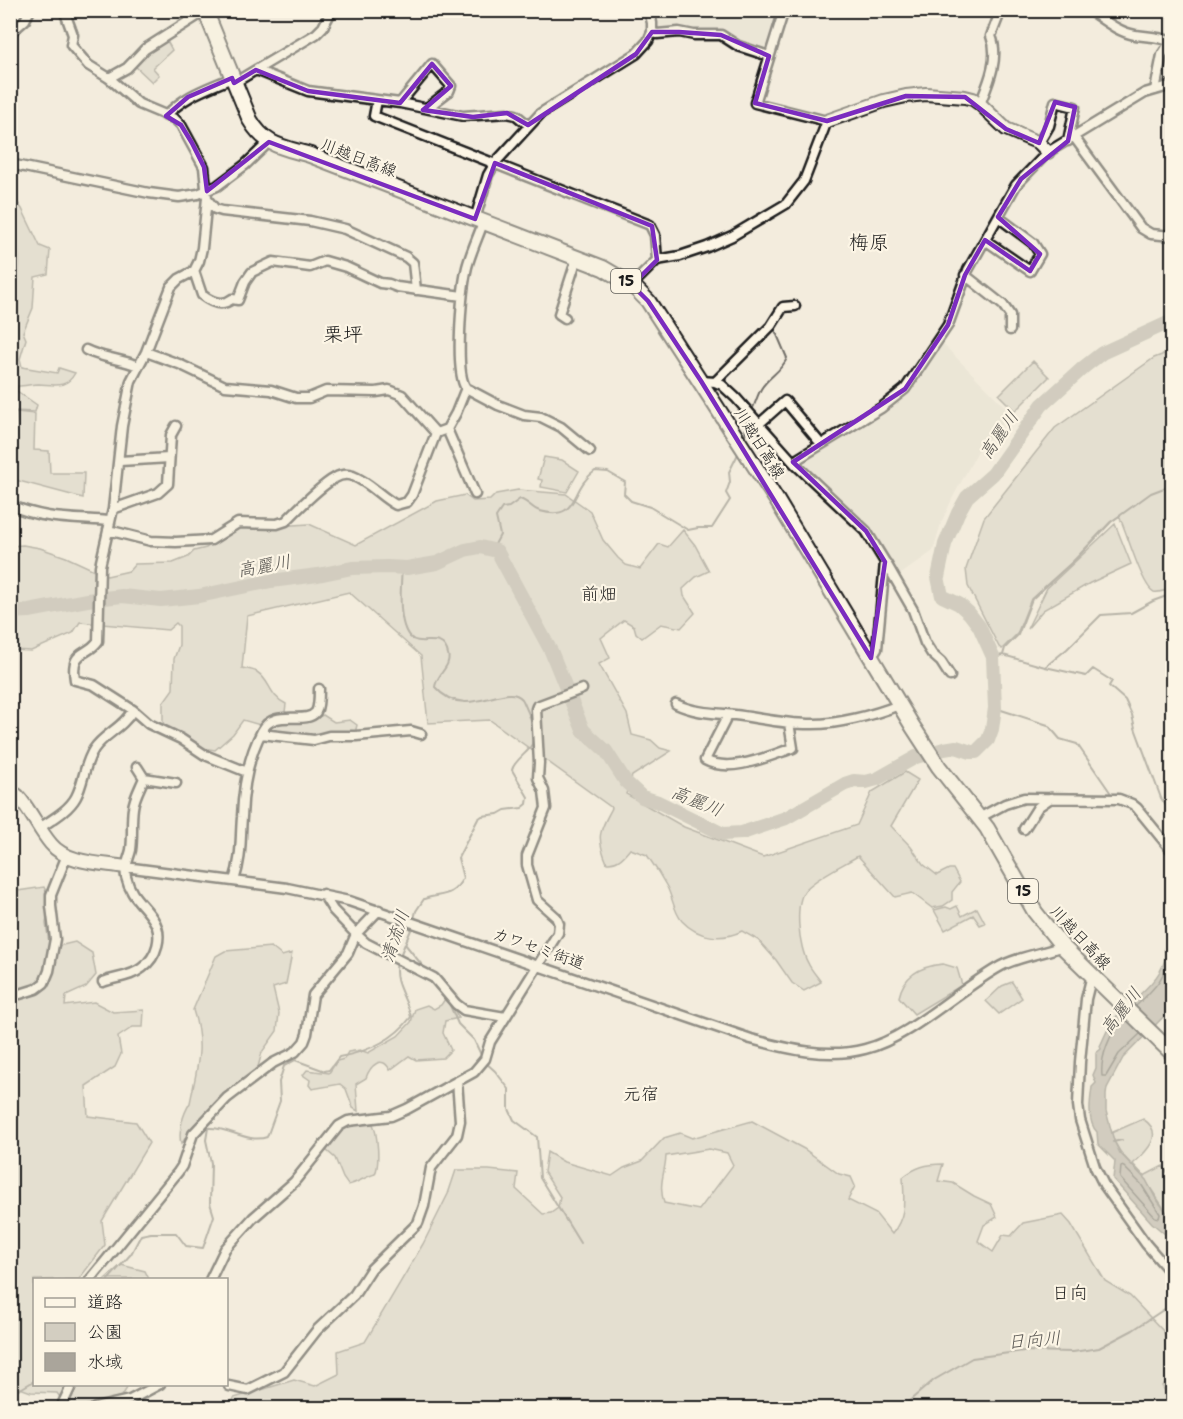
<svg xmlns="http://www.w3.org/2000/svg" width="1183" height="1419" font-family="'Shantell Sans','Klee One',sans-serif">
	<style>
		.built { fill: #e3ddcf }
		.green { fill: #d3cec1; stroke: #78756e; stroke-width: 1.5; fill-rule: evenodd }
		.water { fill: #aaa59b; stroke: #716e68; stroke-width: 1.5 }
		.lines { fill: none; stroke-linecap: round; stroke-linejoin: round }
		.shore { stroke: #55534f; stroke-width: 1.5 }
		.stream { stroke: #716e68; stroke-width: 2 }
		.river { stroke: #aaa59b; stroke-width: 14 }
		.street-casing { stroke: #1c1c1c; stroke-width: 13 }
		.secondary-casing { stroke: #1c1c1c; stroke-width: 16 }
		.primary-casing { stroke: #1c1c1c; stroke-width: 18 }
		.street { stroke: #fcf5e5; stroke-width: 8 }
		.secondary { stroke: #fcf5e5; stroke-width: 12 }
		.primary { stroke: #fcf5e5; stroke-width: 14 }
		.marked { fill: none; stroke: #7b2cbf; stroke-width: 4.5; stroke-linejoin: round }
		.labels { text-anchor: middle; stroke-width: 4.5; stroke-linejoin: round; paint-order: stroke }
		.shield { fill: #fcf5e5; stroke: #5f5d58; stroke-width: 1.5 }
		.shield-label { font-size: 15px; font-weight: bold; fill: #1c1c1c }
		.street-label { font-size: 16px; fill: #1c1c1c; stroke: #fcf5e5 }
		.water-label { font-size: 18px; font-style: italic; fill: #55534f; stroke: #fcf5e5 }
		.neighbourhood-label { font-size: 18px; fill: #1c1c1c; stroke: #fcf5e5 }
		.quarter-label { font-size: 20px; fill: #1c1c1c; stroke: #fcf5e5 }
	</style>
	<rect width="100%" height="100%" fill="#f3ecdd"/>
	<filter id="ink" filterUnits="userSpaceOnUse"><feTurbulence type="fractalNoise" baseFrequency=".0167" numOctaves="2"/><feDisplacementMap in="SourceGraphic" scale="12" xChannelSelector="R" yChannelSelector="G"/><feConvolveMatrix kernelMatrix="1 2 1 2 8 2 1 2 1" color-interpolation-filters="sRGB"/></filter>
	<g filter="url(#ink)">
		<path class="built" d="M656,11H778L768,48L765,50L739,43L725,31H694L679,27L658,30L656,28L657,19Z
			M941,342L1012,414L980,447L953,497L941,523L933,551L897,577L869,530L801,466L803,459L884,410Z"/>
		<path class="green" d="M166,39L172,50L153,68L159,75L152,82L134,65L145,52Z
			M10,192L22,209L40,246L50,250L48,274L35,277L33,308L23,332L26,339L20,359L22,367L57,373L59,368L75,373C66,389 55,385 39,384C32,384 25,386 18,386L17,391L37,405L35,412L15,411L12,448H11Z
			M1172,351V588C1167,590 1160,593 1154,592C1142,587 1126,529 1119,516L1110,522L1073,561L1031,599L1017,634L1002,649L999,647L968,586L966,569L984,518L1055,428L1154,358Z
			M1033,361L1049,377L1015,411L999,395Z
			M16,412L35,414L34,450L49,451L50,473H84L83,498L15,480L17,461L14,448Z
			M544,457L562,460L579,471L567,492L541,487L542,480L538,479Z
			M518,490L566,494L590,511L603,540L618,558L626,565L640,569L659,544L668,547L683,530L695,545L709,571L696,577L683,589L684,596L695,613L681,628L661,624L642,638L636,633L634,626L624,620L601,638L610,658L599,664L627,714L632,735L651,740L660,748L671,751L632,776L626,794L684,827L763,857L857,825L872,792L905,772L918,780L891,826L911,847L923,864L937,875L949,869H953L960,882L952,892V900L943,906L932,908L912,893L895,897L858,856C841,866 821,875 807,888C793,901 799,948 808,963C811,970 817,976 821,982L804,991L792,983L776,960L758,940L742,931C722,941 698,938 682,921C674,912 672,896 667,887C661,876 654,865 647,855L630,849C623,857 618,864 607,863C596,837 599,832 612,808L490,720L428,723L421,656L349,592L247,616L242,668C246,669 253,670 257,672C271,681 268,695 286,704L285,712L275,715L260,725L243,720L233,734L215,750L190,746L180,733L166,728L163,722V703L173,689L174,659L179,645V626L176,623L168,630L80,622L73,633L31,651L11,650L10,546L23,545L40,548L66,557L107,576L129,571L135,564L173,563L188,557L194,551L206,548L238,524L277,526L309,524L356,545L437,501L465,495L473,501L490,500L496,494Z
			M1115,524L1131,564L1090,583L1043,610L1027,629L1047,588Z
			M323,715L334,722L350,720L357,725L355,733L314,738L266,732L275,722L310,721Z
			M44,887L49,898L46,924L50,948L75,942L92,953L96,975L86,987L66,996L65,1006L94,1002L113,1012L144,1010L143,1027H133L118,1037L121,1054L115,1067L86,1086L88,1116L136,1122L149,1143L102,1221L105,1245L79,1279L34,1280V1384H124L127,1388L122,1396L77,1408H68L57,1393L31,1392L20,1388L11,1393V892Z
			M957,906L962,916L977,908L985,923L980,925L973,915L945,930L934,910L946,907L951,909Z
			M271,947L282,956L292,953L286,984L273,988L279,1013L277,1031L262,1052L258,1067L196,1125L181,1144C178,1131 183,1114 190,1103C197,1067 205,1047 193,1010L216,956L225,951Z
			M943,964L957,968L962,985L914,1014L899,997C904,974 922,966 943,964Z
			M1012,982L1022,998L999,1014L986,1001L1002,986Z
			M445,999L449,1001L459,1018L445,1021L443,1033L451,1050L443,1058L416,1060L409,1056L390,1070C382,1054 370,1066 366,1078L356,1084L358,1111L353,1108L346,1089L340,1084L312,1089L309,1085L310,1080L303,1075L307,1070L329,1073L337,1061L344,1059L348,1052L360,1050L368,1053L398,1036L411,1022L415,1009L427,1005L434,1009L441,1005Z
			M1143,1119C1166,1134 1146,1152 1133,1164L1144,1176L1163,1166L1170,1176L1167,1182L1172,1192V1220C1163,1208 1155,1194 1146,1182C1133,1162 1119,1158 1111,1133Z
			M752,1121L804,1149L839,1174L851,1177L855,1186L848,1200L876,1214L892,1234C907,1215 904,1200 903,1177C916,1167 926,1164 943,1164L938,1181L953,1183L974,1196L991,1204L997,1217L984,1225L978,1241L993,1252L1003,1235L1011,1236L1023,1223L1063,1215L1071,1224L1105,1281L1130,1296L1164,1332L1172,1361V1377L1162,1386L1166,1393L1169,1408H230L234,1398L294,1380L315,1386L339,1374L338,1351L365,1342L423,1244L448,1194L456,1170H489L518,1173L516,1189L543,1214L551,1213L558,1208L560,1197L544,1172L547,1152L564,1162L612,1176L624,1168L642,1161L664,1138L680,1133L692,1138ZM709,1149L727,1153L733,1165L699,1210L664,1203C658,1183 665,1174 666,1156Z
			M372,1122C378,1133 380,1164 375,1174C365,1177 357,1183 348,1185L343,1178L335,1158L326,1150C338,1128 349,1125 372,1122Z
			M121,1265L145,1271L149,1279H105Z"/>
		<path class="water" d="M1172,941V1008L1123,1058L1107,1088L1106,1095V1111L1114,1141L1120,1153L1146,1180L1155,1197L1172,1220V1240L1152,1223L1113,1179L1115,1161L1098,1144L1097,1132C1087,1122 1090,1101 1092,1087L1096,1083L1093,1075L1096,1068V1053L1101,1049L1100,1046C1105,1036 1108,1026 1116,1017C1130,1001 1173,973 1164,948Z"/>
		<g class="lines">
			<path class="shore" d="M1136,1006C1158,985 1164,979 1172,949
				M1124,1018C1110,1032 1100,1057 1102,1076H1106L1119,1054L1140,1034
				M1121,1166L1124,1167L1141,1184L1160,1214L1159,1218L1155,1217L1120,1178Z"/>
			<path class="stream" d="M751,412C755,405 757,396 761,389C768,377 782,371 787,358L775,330
				M744,440L748,417
				M492,550L500,535L496,517L502,508L509,507L520,499C529,502 532,509 540,511C580,522 569,489 595,471L608,472L625,482L624,494L631,501L650,507L688,530L698,528H712L730,500L726,493L730,482L729,472L739,452
				M402,568C401,585 397,623 410,637C420,648 443,631 448,654C452,666 436,675 435,687C466,723 506,680 522,699C524,702 526,708 528,712C531,720 534,731 533,740C532,752 515,758 512,770L528,797L527,804L522,808L505,810L498,814L482,816L478,819L458,858L463,878C452,898 442,893 424,899L416,911L414,919
				M1003,655L1045,667L1067,649L1101,615L1131,613L1153,601L1172,594
				M993,657L1003,655L1005,648L1018,635L1032,599L1077,558L1111,522L1151,493L1172,485
				M1045,667L1086,676L1093,669L1112,681L1109,686L1125,700L1132,715L1135,728L1161,798L1170,812
				M995,708L1048,725L1060,739L1077,744L1110,792
				M1166,849L1172,859
				M405,944L426,970
				M399,958L413,925
				M433,983L449,1003L458,1024L474,1040L482,1057
				M485,1062L495,1071L509,1089V1109L514,1120L537,1137L540,1178L580,1243
				M1113,1142L1122,1140
				M108,1280L131,1254L141,1235L151,1233H176L186,1246L203,1248L214,1216L210,1203L211,1163L206,1140L208,1128C227,1126 248,1144 267,1137L280,1101L279,1082L284,1066L295,1060L325,1071L329,1070L339,1057C367,1052 393,1041 411,1017C407,998 392,983 397,963
				M10,1395L34,1381
				M901,1408L934,1380L972,1358L1024,1351L1073,1352L1099,1348L1133,1330L1172,1304"/>
			<path class="river" d="M10,233C14,254 15,271 10,291
				M10,612L29,611L87,600L122,596L161,600L199,596L271,581L318,575L352,568L387,567L407,568L437,563L465,550L480,547L497,551L551,651L583,730L606,751L626,782L642,797L658,802L723,834L742,833L786,818L845,784L854,781L866,782L877,779L916,757L944,749L956,747L971,752H976L988,740L992,729L995,708L993,657L979,626L969,613L959,604L942,596L938,577L945,544L958,513L967,497L993,474L1042,405L1084,367L1102,353L1172,321"/>
			<g class="street-casing">
				<path id="street" d="M64,10L73,35L71,45L88,65L109,78L139,104L175,119L181,125L204,167L207,198L202,248L199,261L194,271L179,279L171,287L146,352L131,381L122,426L113,509L100,566L98,641C87,657 70,649 75,680L94,685L133,710L149,724L181,739L205,755L247,772
					M649,10L652,23V32L657,34L679,32L694,35H721L738,46L769,56
					M1089,10C1104,20 1118,32 1135,35C1150,37 1158,36 1172,42
					M10,33L25,20L30,10
					M256,70L308,91L400,103L463,116L507,113L516,115L528,125
					M109,78L127,68L145,49L205,11
					M234,83L316,34L323,27L332,10
					M1155,90L1162,55L1171,41
					M377,100L374,116L650,225L655,235L657,260
					M400,103L432,64L451,86L449,91L427,108
					M980,104C988,84 1000,58 991,36L1001,10
					M166,116C185,95 207,89 232,78
					M1074,137L1141,228L1151,234L1172,236
					M1039,143L1049,126L1055,102L1075,107L1068,141
					M10,164L149,193L179,197L198,194L217,186L245,165L269,142
					M207,199L215,209L222,211L310,221L345,229L406,257L413,263L416,290
					M475,219L488,175L495,163L541,113L636,54L648,41L652,32
					M985,240L1030,271L1040,254L1033,243L998,217
					M194,271L202,295C211,302 222,307 232,299L238,300L245,282L252,272L273,262L310,267L325,261L346,267L380,283L389,284L397,287L462,296
					M965,275L1003,305L1010,315V330
					M632,285L657,260L680,256L707,247L732,236L786,204L804,181L827,121L755,103L784,10
					M565,318L559,314L577,258
					M86,350C102,358 121,359 138,366
					M146,352L179,364L225,386L271,390L296,398H309L326,391L376,392L389,390L402,395L436,433
					M701,381L715,382L722,385L736,398L795,464L866,531L885,562L877,649L871,658
					M715,382L771,326L783,307L795,306
					M466,388L498,405L524,415L541,417L561,427L590,451
					M759,424L785,401L821,444
					M447,429L475,494
					M120,461L169,458
					M795,464L799,458L881,408L905,389L948,325L968,270L1016,185L1048,152L1145,93L1172,85
					M10,505C43,520 75,518 110,521
					M113,509L158,493L168,484L171,435L176,426
					M108,530L151,541L176,542L211,540L238,523L277,524L286,521C299,508 320,486 335,478C340,475 347,474 353,476C369,482 381,497 396,505L407,502L412,495L436,433L447,429L456,413L466,388C454,372 462,288 467,267C471,252 478,237 483,223
					M886,563L913,610L925,643L932,654L941,662L950,676
					M676,704C695,713 715,713 735,715C759,718 784,724 809,724C836,725 874,715 899,705
					M728,715L705,760C730,774 769,756 793,748L789,723
					M261,734L314,740L329,736H356L411,731L421,734
					M137,767L144,778L176,783
					M979,818L1005,804L1024,798L1119,799L1132,804L1137,808L1172,851
					M41,827C53,819 69,810 76,797C84,782 84,764 94,749C105,733 122,729 133,710
					M1024,829L1038,807L1051,798
					M125,867L287,888L349,901L751,1039C788,1049 827,1059 865,1049C910,1038 959,989 1001,966C1020,956 1043,954 1062,946
					M234,881C242,856 240,842 242,817C243,788 248,757 262,731C274,707 305,726 316,712C319,707 319,696 319,689
					M323,894L333,910L356,934L366,943L434,978L456,1004L464,1010L505,1017
					M1092,975L1086,999L1080,1062L1078,1105L1080,1120L1095,1167L1104,1185L1146,1244L1172,1274
					M103,982C115,977 131,977 142,968C157,957 164,935 153,919C143,903 131,898 126,877C124,867 129,859 131,850C133,836 131,822 133,808C134,798 140,788 144,778
					M20,994L36,989L44,983L49,971L55,939L51,906V895L67,855
					M90,1280L178,1172L182,1166L193,1134L227,1098L273,1063L295,1052L304,1042L307,1034L313,995L348,953L356,934L379,910
					M210,1280L225,1249L253,1218L294,1182L339,1126L348,1121L391,1116L407,1109L474,1072L485,1059L490,1042L558,933L559,924L556,917L537,900L527,865V856L546,808L544,791L538,778L539,763L536,709L537,706L582,689
					M229,1386L248,1390L284,1372L317,1330L354,1295L371,1269L418,1223L424,1206L431,1168L457,1135L460,1121L457,1081
					M64,1408L63,1403L72,1384
					M95,1408L130,1400L160,1384"/>
			</g>
			<g class="secondary-casing">
				<path id="secondary" d="M827,121L884,101L906,96L926,94L965,97L973,99L980,104L1006,129L1039,143L1048,152
					M17,795C31,810 38,829 51,844C67,864 103,863 125,867"/>
			</g>
			<g class="primary-casing">
				<path id="primary" d="M205,10L250,120C265,146 283,147 310,155L603,268L632,285L648,301L776,499L913,727L939,767L987,828L1035,912L1062,946L1172,1053"/>
			</g>
			<use href="#street" class="street"/>
			<use href="#secondary" class="secondary"/>
			<use href="#primary" class="primary"/>
		</g>
	</g>
	<path d="M0 0H1183V1419H0ZM652,32H679L721,35L769,56L755,103L827,121L906,96L965,97L1006,129L1039,143L1055,102L1075,107L1068,141L1021,179L998,217L1040,254L1030,271L985,240L965,275L948,325L905,389L793,462L866,531L885,562L871,658L701,381L648,301L632,285L657,260L652,226L495,163L475,219L269,142L207,191L204,167L192,143L181,125L166,116L188,97L232,78L234,83L256,70L308,91L400,103L432,64L451,86L423,110L473,117L507,113L528,125L636,54Z" fill="#f3ecdd" fill-opacity=".55" fill-rule="evenodd"/>
	<path class="marked" d="M652,32H679L721,35L769,56L755,103L827,121L906,96L965,97L1006,129L1039,143L1055,102L1075,107L1068,141L1021,179L998,217L1040,254L1030,271L985,240L965,275L948,325L905,389L793,462L866,531L885,562L871,658L701,381L648,301L632,285L657,260L652,226L495,163L475,219L269,142L207,191L204,167L192,143L181,125L166,116L188,97L232,78L234,83L256,70L308,91L400,103L432,64L451,86L423,110L473,117L507,113L528,125L636,54Z"/>
	<g class="labels">
		<g class="shield">
			<rect x="611" y="269" width="30" height="24" rx="4.5"/>
			<rect x="1008" y="879" width="30" height="24" rx="4.5"/>
		</g>
		<g class="shield-label">
			<text x="626" y="286">15</text>
			<text x="1023" y="896">15</text>
		</g>
		<g class="street-label">
			<text transform="translate(359 157) rotate(21)" y="6">川越日高線</text>
			<text transform="translate(760 443) rotate(58)" y="6">川越日高線</text>
			<text transform="translate(1081 937) rotate(47)" y="6">川越日高線</text>
			<text transform="translate(539 948) rotate(19)" y="6">カワセミ街道</text>
		</g>
		<g class="water-label">
			<text transform="translate(999 435) rotate(-55)" y="6">高麗川</text>
			<text transform="translate(264 566) rotate(-10)" y="6">高麗川</text>
			<text transform="translate(697 801) rotate(22)" y="6">高麗川</text>
			<text transform="translate(395 936) rotate(-71)" y="6">清流川</text>
			<text transform="translate(1121 1011) rotate(-52)" y="6">高麗川</text>
			<text transform="translate(1034 1340) rotate(-5)" y="6">日向川</text>
		</g>
		<g class="neighbourhood-label">
			<text x="599" y="600">前畑</text>
			<text x="641" y="1100">元宿</text>
			<text x="1070" y="1299">日向</text>
		</g>
		<g class="quarter-label">
			<text x="869" y="249">梅原</text>
			<text x="343" y="341">栗坪</text>
		</g>
	</g>
	<rect width="1183" height="1419" fill="none" stroke="#fcf5e5" stroke-width="36"/>
	<rect x="18" y="18" width="1147" height="1383" fill="none" stroke="#1c1c1c" stroke-width="2" filter="url(#ink)"/>
	<rect x="33" y="1278" width="195" height="108" fill="#fcf5e5" stroke="#a29e95" stroke-width="1.5"/>
	<rect x="45" y="1298" width="30" height="9" fill="#fcf5e5" stroke="#a29e95" stroke-width="1.5"/>
	<text x="87" y="1308" font-size="18" fill="#1c1c1c">道路</text>
	<rect x="45" y="1323" width="30" height="18" fill="#d3cec1" stroke="#a29e95" stroke-width="1.5"/>
	<text x="87" y="1338" font-size="18" fill="#1c1c1c">公園</text>
	<rect x="45" y="1353" width="30" height="18" fill="#aaa59b" stroke="#a29e95" stroke-width="1.5"/>
	<text x="87" y="1368" font-size="18" fill="#1c1c1c">水域</text>
</svg>
